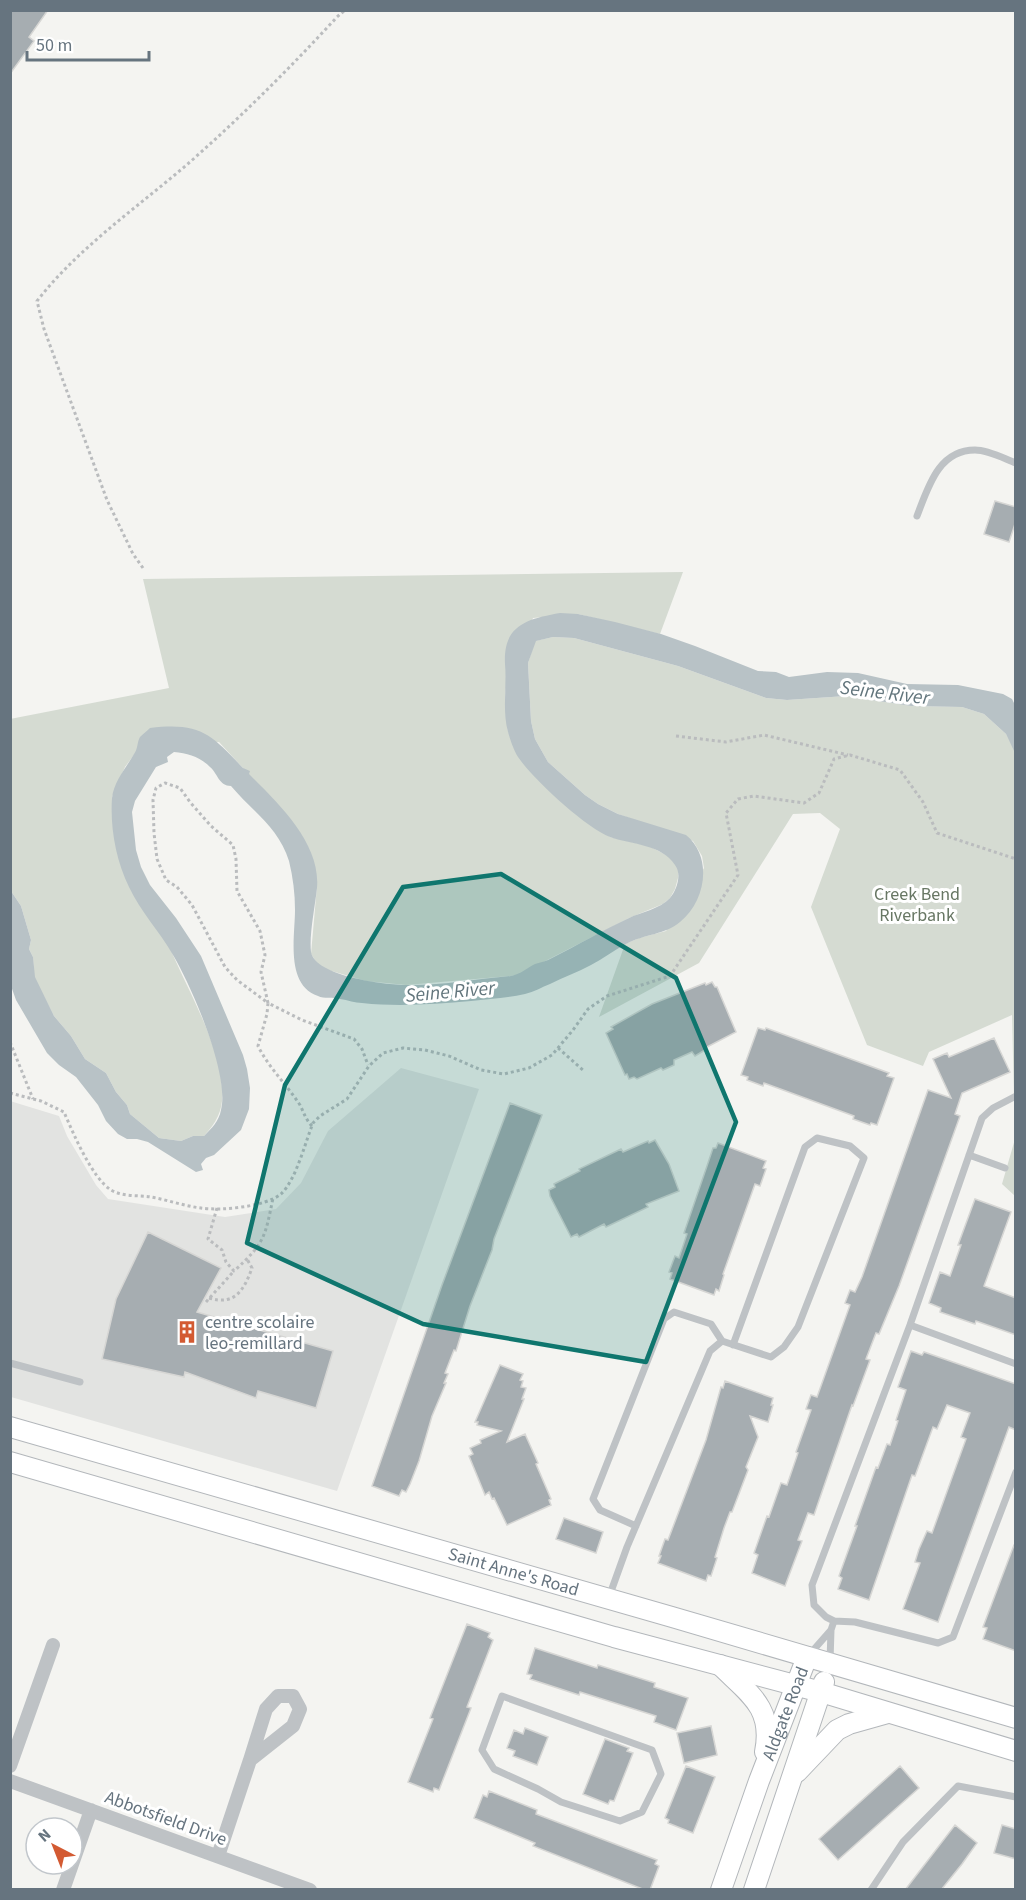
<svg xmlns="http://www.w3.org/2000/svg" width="1026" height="1900" font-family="'Source Sans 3',sans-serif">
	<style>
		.built { fill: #e2e3e1 }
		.green { fill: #d5dbd2 }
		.water { fill: #b8c2c6 }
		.building { fill: #a6adb1; stroke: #d6d6d4; stroke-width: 1.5 }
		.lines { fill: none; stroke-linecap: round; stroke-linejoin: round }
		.secondary-casing { stroke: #b3b7bb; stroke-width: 22 }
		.path { stroke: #babcbe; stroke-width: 3; stroke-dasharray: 3 3; stroke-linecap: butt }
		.lane { stroke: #bec2c5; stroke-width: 7 }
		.street { stroke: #bec2c5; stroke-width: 14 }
		.secondary { stroke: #fff; stroke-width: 20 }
		.marked { fill: #0f766e; fill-opacity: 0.2; stroke: #0f766e; stroke-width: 4.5; stroke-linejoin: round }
		.labels { text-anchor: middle; stroke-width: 6; stroke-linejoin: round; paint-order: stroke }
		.park-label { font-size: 18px; fill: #687764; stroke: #fff }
		.poi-label { font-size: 18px; fill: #66747f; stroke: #fff; text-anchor: start }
		.street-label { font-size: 18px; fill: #66747f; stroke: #fff }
		.water-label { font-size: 20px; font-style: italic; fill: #62757c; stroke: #fff }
	</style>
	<rect width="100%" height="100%" fill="#f4f4f1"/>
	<path class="built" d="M401,1068L479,1089L337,1491L11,1397L10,1101L59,1116L67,1136L96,1185L108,1199L225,1217L276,1209L301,1183L328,1131Z"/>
	<path class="green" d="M683,572L660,634L578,614L533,618L507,682L505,693L508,732L610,837L649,846L668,856L678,867V878L675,889L670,898L663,904L629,918L520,974L511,976L406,985L366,981L328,970L319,966L311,954L317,886L243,768L219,742L136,752L125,767L112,797C133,849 152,903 173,955C190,994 219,1044 222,1087C224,1108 218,1121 204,1136H193L181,1141L159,1138L130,1114L127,1105L116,1092L106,1073L85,1059L71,1036L54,1016L34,977L33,957L29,949L31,940L21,906L11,891L10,719L169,688L143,579Z
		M553,637L574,638L678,666L766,698L787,700L846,696L911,706L962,707L984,714L1006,734L1016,753L1015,1196L1002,1184L1015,1139L1012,1015L929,1052L923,1066L867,1045L811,907L840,829L820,813L793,814L699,963L599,1017L625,944L639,938L666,931L704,868L702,856L693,841L618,814L598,804L585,795L548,762L535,739L531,721L528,663L535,641Z"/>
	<path class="water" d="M560,613L578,614L615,622L661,634L695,646L758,671L776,672L789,677L827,672L858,673L907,684L958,685L1003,694L1012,699L1015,705V753L1006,734L984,714L962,707L911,706L846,696L787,700L766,698L678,666L574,638L553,637L536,641L528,663L531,721L535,739L548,762L585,795L598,804L618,814L686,835C713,857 706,901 680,922C665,935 644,934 626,944C614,950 603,959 591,965C578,972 564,977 550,984C542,987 534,992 525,994C507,998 489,999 471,1001C435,1004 399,1007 362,1003C355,1003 348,1000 340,999C333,997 324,999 318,996C285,985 295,936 295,910C295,894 293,877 289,861C279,828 252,811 231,786C219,786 218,774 210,767C200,757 188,753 174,752L167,757L168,762L156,767L135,801L132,812L136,850L141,867L150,885L176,918L201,956L243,1055L247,1069L250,1088L249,1109L241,1130L214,1155L206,1158L201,1164L203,1170L196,1172L148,1142L137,1139H127L118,1134L106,1121L98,1105L76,1077L59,1065L47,1053L16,1000L11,986V891L21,906L31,940L29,949L33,957L35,977L54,1016L71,1036L85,1059L106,1073L116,1092L127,1105L130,1114L159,1138L181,1141L193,1136H204C212,1128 219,1121 221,1110C230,1075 192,987 173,955C160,932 140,911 129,887C116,860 110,828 112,798C114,781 126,768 134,754C138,749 137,742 140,737C143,734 147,731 150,728C200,722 211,734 243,768L250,771L249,774C278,803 321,843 317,888C315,907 309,935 311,952C315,976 385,985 406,985C438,986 478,979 511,976C521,974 527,968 535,964C541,962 547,961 552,958C578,945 603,930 629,918C641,912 660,909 670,898C677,890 682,874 675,865C661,844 633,845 610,837C586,828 533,779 518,757C514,751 510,739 508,732C502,710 507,686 505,664C503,625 527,619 560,613Z"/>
	<path class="building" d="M10,10H48L29,37L34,41L10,74Z
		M995,501L1016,507V521L1009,542L984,534Z
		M712,982L715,987H717L736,1032L705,1048V1050L695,1056L692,1052L674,1060V1065L663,1070L661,1068L637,1079L634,1077L629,1079L627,1074L625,1075L606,1033L613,1029L611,1027L652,1004L705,983L706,985Z
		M758,1028L765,1030L766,1028L889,1073L887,1076L894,1078L877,1125L871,1123L870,1125L853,1119L854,1116L764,1083L763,1086L747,1080L748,1077L741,1075Z
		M994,1038L1010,1072L962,1093L955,1114L960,1116L899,1286L879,1334L876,1333L866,1359L870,1360L853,1406L852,1405L814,1515L808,1513L798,1540L802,1541L785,1586L752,1573L758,1555L754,1553L767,1516L769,1517L781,1483L787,1485L798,1453L796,1452L811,1410L806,1409L811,1395L817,1397L850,1305L845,1303L850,1290L855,1292L862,1277L928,1090L951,1098L933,1059L947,1053L949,1057Z
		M510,1103L542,1115L494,1239L492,1250L470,1306L456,1351L454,1350L445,1373L448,1374L444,1383H446L432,1416L419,1461L410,1484L406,1492L402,1490L399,1496L372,1486L442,1285Z
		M655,1140L669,1164L679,1191L646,1204L648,1207L606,1227L604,1224L579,1237L577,1234L571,1237L550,1196L549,1190L555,1187L554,1184L580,1171L579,1169L621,1149L623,1152L648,1141L649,1143Z
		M718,1143L766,1161L763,1168L766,1169L760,1186L755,1184L723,1274L724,1275L719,1291L716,1289L714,1295L670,1279L672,1273L669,1272L675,1256L679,1258L687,1234L684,1233L707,1166L713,1148H716Z
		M975,1199L1011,1212L984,1286L1016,1298V1335L976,1321L975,1324L940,1312L941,1308L929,1303L940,1272L950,1276L961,1245H958Z
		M148,1232L221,1268L197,1312L333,1351L316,1408L258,1391L256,1398L185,1372L184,1377L102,1359L116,1299Z
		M911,1351L922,1355L924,1352L1016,1384V1430L1009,1427L938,1622L903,1609L920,1563L915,1562L919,1549L927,1531L932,1533L966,1439L961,1437L970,1413L947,1405L937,1429L933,1427L915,1476L912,1475L869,1600L838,1589L842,1578L839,1576L857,1526H855L876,1467L878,1468L887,1444L890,1445L898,1421L896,1420L906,1390L898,1387Z
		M500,1365L523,1374L520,1380L523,1381L521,1387L526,1388L522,1399H524L507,1442L525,1434L538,1463L536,1464L551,1499L549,1500L551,1505L507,1525L494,1498L492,1499L489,1492L485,1495L469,1456L473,1454L470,1448L481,1443L480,1440L501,1431L477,1425L478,1422H475Z
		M725,1381L773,1398L771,1405H773L768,1422L750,1416L758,1437L746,1467L748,1470L732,1512H730L724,1528L715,1557L717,1558L711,1576L708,1575L706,1581L658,1563L661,1556H659L665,1539L668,1540L706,1440L721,1387L723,1388Z
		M564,1518L603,1532L596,1553L556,1539Z
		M1014,1545H1016V1651L983,1639L987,1628L983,1627Z
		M467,1624L490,1633L488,1637L493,1640L467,1707L471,1708L439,1790L434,1788L433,1792L408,1782L433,1719L430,1718Z
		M535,1648L597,1668L598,1665L655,1683L654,1687L688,1698L676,1730L654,1722L656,1716L580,1692L579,1695L530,1679L532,1675L527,1674Z
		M711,1726L717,1755L684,1763L677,1733Z
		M525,1728L548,1737L537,1765L513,1756L515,1751L507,1748L514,1730L523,1734Z
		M605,1739L629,1748L627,1751L633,1753L614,1801L610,1800L608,1804L583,1794Z
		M686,1766L715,1777L693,1833L668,1823L669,1820L665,1818Z
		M900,1766L919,1788L838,1860L819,1839Z
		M489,1791L537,1810L536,1814L657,1860L655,1864L659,1866L650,1890H645L533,1846L535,1843L474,1818L483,1795L487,1797Z
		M955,1825L977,1843L962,1864L941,1890H905Z
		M1002,1825L1016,1829V1859L994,1853Z"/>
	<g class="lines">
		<g class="secondary-casing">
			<g id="secondary">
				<path id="s1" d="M10,1427L672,1617L1016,1718"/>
				<path d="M10,1462L614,1637L821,1692L1016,1751"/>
				<path d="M720,1665C748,1693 774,1707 765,1752"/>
				<path d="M797,1772L837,1730L849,1724L888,1713"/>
				<path id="s2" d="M721,1890L759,1781L807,1657"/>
				<path d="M754,1890L824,1682"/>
			</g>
		</g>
		<path class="path" d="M143,568L133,554L107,500L44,329L37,301C79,247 138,207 190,162C242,116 290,68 337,17L345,10
			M676,736L726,742L764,735L848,755
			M10,1042L33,1099
			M558,1048L584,1071
			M10,1093L41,1101L64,1112C73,1133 92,1178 111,1190C123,1197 138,1195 151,1197C168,1200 184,1206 201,1208C220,1211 265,1207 281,1194C296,1180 305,1143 313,1123L320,1116L347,1099L369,1066L383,1053L403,1048L425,1050L449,1056L481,1070L504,1074L529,1068L552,1055L573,1030L588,1009L607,996L670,976L738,875L726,813L738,799L754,796L804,803L819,793L834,759L850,755L900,770L923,802L937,833L1016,859
			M312,1126C306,1120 304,1113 300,1105C287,1085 269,1068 258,1046L267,1014L268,1003L237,980L225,967L192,905L177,887L166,880L157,859L154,833L153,800L156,788L165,783L180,788L190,802L211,826L233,845L236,859L237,891L260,931L265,955L261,972L268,1003L302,1020L354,1039L362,1049L368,1065
			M217,1208L208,1239L222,1250L226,1262L234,1271C265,1243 265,1237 273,1198
			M209,1298C235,1306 244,1290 252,1268L247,1259
			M206,1302L234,1271"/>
		<path class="lane" d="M917,516C928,488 938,450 975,450C988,450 1003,458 1016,463
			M1016,1096L993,1108L982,1118L910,1325L812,1585L814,1605L826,1617L834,1621L855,1622L938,1643L953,1637L1016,1472
			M969,1155L1005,1168
			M910,1325L1016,1364
			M10,1363L80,1382
			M636,1526L600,1510L593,1499L664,1319L674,1312L711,1324L722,1341
			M609,1597L627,1547L710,1351L722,1341L771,1357L784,1347L798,1327L864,1158L850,1146L817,1138L805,1147L733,1345
			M809,1655L831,1630L834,1621
			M830,1661L831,1630
			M502,1696L652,1750L661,1774L642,1812L620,1821L561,1802L538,1789L494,1769L482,1750Z
			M871,1890L903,1842L958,1786L1016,1797"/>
		<path class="street" d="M10,1766L53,1645
			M10,1781L310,1890
			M218,1856L250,1760L293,1726L300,1709L293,1696H278L266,1709L250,1760
			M63,1890L91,1810"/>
		<use href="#secondary" class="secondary"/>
	</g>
	<path class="marked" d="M501,874L676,978L736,1122L646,1362L423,1324L247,1243L285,1085L403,887Z"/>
	<defs>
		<g id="building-bare" transform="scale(1.8)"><path d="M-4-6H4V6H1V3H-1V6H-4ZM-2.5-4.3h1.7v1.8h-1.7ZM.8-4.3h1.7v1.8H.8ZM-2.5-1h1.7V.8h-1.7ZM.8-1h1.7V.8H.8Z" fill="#d35a32" stroke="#fff" stroke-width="2.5" paint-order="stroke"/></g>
	</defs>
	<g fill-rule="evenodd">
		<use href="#building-bare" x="187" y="1332"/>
	</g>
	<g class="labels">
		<g class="park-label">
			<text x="917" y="900">Creek Bend<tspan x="917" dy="21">Riverbank</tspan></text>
		</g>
		<g class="poi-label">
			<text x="205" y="1328">centre scolaire<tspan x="205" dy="21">leo-remillard</tspan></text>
		</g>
		<g class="street-label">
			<text dy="6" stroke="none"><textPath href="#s1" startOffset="524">Saint Anne's Road</textPath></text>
			<text dy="6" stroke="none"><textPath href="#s2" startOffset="188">Aldgate Road</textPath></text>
			<text transform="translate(166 1818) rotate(20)" y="6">Abbotsfield Drive</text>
		</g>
		<g class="water-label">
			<text transform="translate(885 692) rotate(7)" y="7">Seine River</text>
			<text transform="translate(450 991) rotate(-5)" y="7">Seine River</text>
		</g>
	</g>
	<rect width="1026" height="1900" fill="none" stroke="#66747f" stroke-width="24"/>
	<g transform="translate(54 1846) rotate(318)"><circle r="28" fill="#ffffff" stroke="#c2c7cc" stroke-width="1.5"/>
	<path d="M0-4.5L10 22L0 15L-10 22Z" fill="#d35a32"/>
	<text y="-9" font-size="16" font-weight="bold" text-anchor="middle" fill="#66747f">N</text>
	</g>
	<path d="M27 51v9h122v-9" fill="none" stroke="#66747f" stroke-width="3"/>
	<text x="36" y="51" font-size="18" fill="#66747f" stroke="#ffffff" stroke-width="4.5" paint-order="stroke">50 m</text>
</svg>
